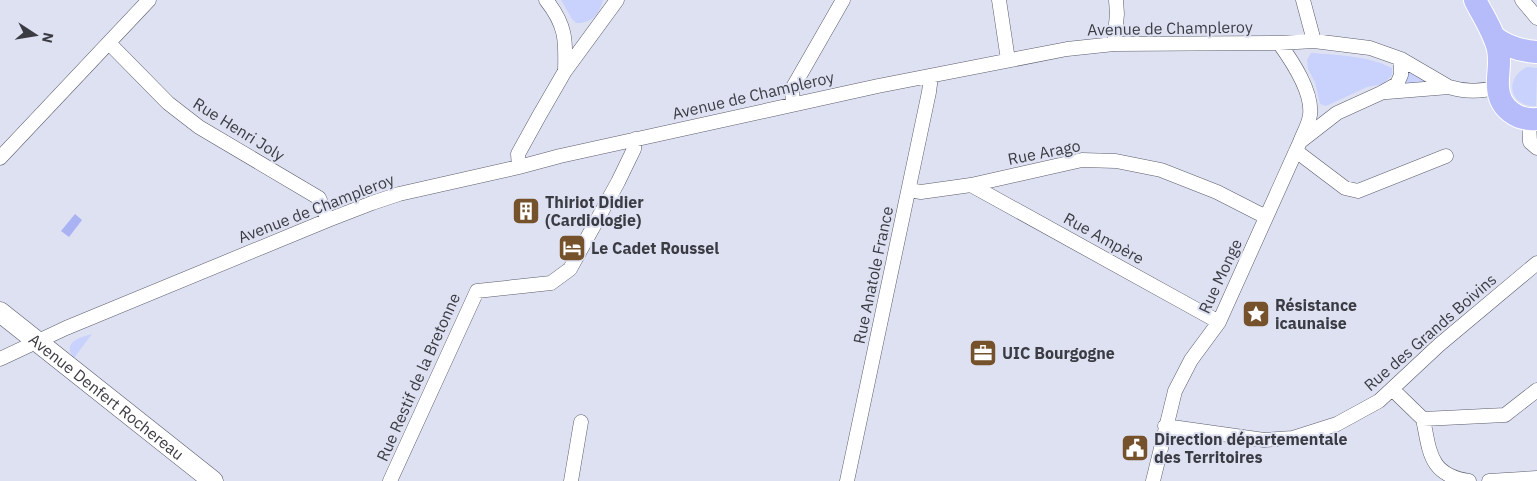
<svg xmlns="http://www.w3.org/2000/svg" width="1537" height="481" font-family="'IBM Plex Sans',sans-serif">
	<style>
		.green { fill: #c9d1fd }
		.water { fill: #a9b2f3 }
		.lines { fill: none; stroke-linecap: round; stroke-linejoin: round }
		.street-casing { stroke: #5a5c6b; stroke-width: 15 }
		.secondary-casing { stroke: #5a5c6b; stroke-width: 21 }
		.primary-casing { stroke: #fff; stroke-width: 24 }
		.street { stroke: #fff; stroke-width: 14 }
		.secondary { stroke: #fff; stroke-width: 20 }
		.primary { stroke: #b6bbfa; stroke-width: 22 }
		.labels { text-anchor: middle; stroke-width: 4; stroke-linejoin: round; paint-order: stroke }
		.street-label { font-size: 16px; fill: #3b3c43; stroke: #dee1f2 }
		.poi-label { font-size: 16px; font-weight: bold; fill: #3b3c43; stroke: #dee1f2; text-anchor: start }
	</style>
	<rect width="100%" height="100%" fill="#dee1f2"/>
	<path class="green" d="M561,0H603C599,15 592,23 576,23L572,19Z
		M1311,53C1337,55 1369,56 1392,68V75L1383,84L1367,87L1326,106L1320,104L1315,82L1308,69L1307,60Z
		M1527,67L1537,68L1536,106C1510,107 1503,79 1527,67Z
		M1406,71L1434,85L1400,88Z
		M92,334L74,358C61,342 81,337 92,334Z"/>
	<path class="water" d="M75,214L82,220L69,237L61,231Z"/>
	<g class="lines">
		<g class="street-casing">
			<path id="street" d="M546,0C566,25 566,40 565,71
				M999,0L1008,60
				M1303,0L1314,41
				M1522,0L1537,18
				M109,43L168,103L199,127L319,198L328,220
				M1114,44L1117,14L1116,0
				M1387,92L1449,87
				M793,104L792,89L843,0
				M1529,120L1530,142L1537,148
				M1301,141L1337,113L1381,93L1397,84L1401,75V59
				M1296,151L1345,188L1358,191L1446,156
				M0,158L149,0
				M519,167L518,154L539,116L565,71L617,0
				M971,185L1219,322
				M909,190L921,192L971,185L1082,160L1116,161L1161,170L1217,192L1266,217
				M0,359L66,328L328,220L372,203L399,194L519,167L560,156L878,86L1067,49L1114,44L1279,43L1314,41L1370,48L1401,59L1449,87C1465,92 1481,92 1498,87
				M1392,389L1423,419L1505,415L1537,390
				M1423,419C1430,452 1429,475 1469,481
				M1165,426L1264,440L1293,438L1337,424L1379,401L1439,345L1537,263
				M390,481L477,291L551,283L570,269L618,182L634,149L635,139
				M571,481L581,422
				M847,481L929,92L931,76
				M1153,481L1175,391L1191,360L1219,322L1300,142C1303,134 1309,124 1310,115C1313,92 1292,61 1279,43
				M1489,481L1537,478"/>
		</g>
		<g class="secondary-casing">
			<g id="secondary">
				<path id="s1" d="M0,312L213,481"/>
			</g>
		</g>
		<g class="primary-casing">
			<path id="primary" d="M1475,0C1483,16 1494,32 1498,49C1501,65 1497,73 1498,87C1499,108 1517,121 1537,119
				M1494,37C1507,47 1521,51 1537,52"/>
		</g>
		<use href="#street" class="street"/>
		<use href="#secondary" class="secondary"/>
		<use href="#primary" class="primary"/>
	</g>
	<defs>
		<g id="building-square" transform="scale(1.4375)"><rect x="-9" y="-9" width="18" height="18" rx="4" fill="#75522b" stroke="#dee1f2"/><path d="M-4-6H4V6H1V3H-1V6H-4ZM-2.5-4.3h1.7v1.8h-1.7ZM.8-4.3h1.7v1.8H.8ZM-2.5-1h1.7V.8h-1.7ZM.8-1h1.7V.8H.8Z" fill="#fff"/></g>
		<g id="hotel-square" transform="scale(1.4375)"><rect x="-9" y="-9" width="18" height="18" rx="4" fill="#75522b" stroke="#dee1f2"/><path d="M-6-4.5h1.5V1H6V5H4.5V3h-9V5H-6ZM-4 0a1.8 1.8 0 1 1 3.6 0ZM.5 0V-2.5h3Q6-2.5 6 0Z" fill="#fff"/></g>
		<g id="sight-square" transform="scale(1.4375)"><rect x="-9" y="-9" width="18" height="18" rx="4" fill="#75522b" stroke="#dee1f2"/><path d="M0-6L1.8-2.2L6-1.7L2.9 1.2L3.7 5.4L0 3.3L-3.7 5.4L-2.9 1.2L-6-1.7L-1.8-2.2Z" fill="#fff"/></g>
		<g id="office-square" transform="scale(1.4375)"><rect x="-9" y="-9" width="18" height="18" rx="4" fill="#75522b" stroke="#dee1f2"/><path d="M-6-3h4V-5.5h4V-3h4V5H-6ZM-1-4.5V-3h2v-1.5ZM-6 0V1H6V0Z" fill="#fff"/></g>
		<g id="civic-square" transform="scale(1.4375)"><rect x="-9" y="-9" width="18" height="18" rx="4" fill="#75522b" stroke="#dee1f2"/><path d="M-.6-6.5H3V-4.5H.6V-3L4-1V1h2V6H-6V1h2V-1L-.6-3ZM-1.2 2.5V6h2.4V2.5Z" fill="#fff"/></g>
	</defs>
	<g fill-rule="evenodd">
		<use href="#building-square" x="526" y="211"/>
		<use href="#hotel-square" x="572" y="248"/>
		<use href="#sight-square" x="1256" y="314"/>
		<use href="#office-square" x="983" y="353"/>
		<use href="#civic-square" x="1135" y="448"/>
	</g>
	<g class="labels">
		<g class="street-label">
			<text transform="translate(1170 28) rotate(-1)" y="6">Avenue de Champleroy</text>
			<text transform="translate(753 95) rotate(-13)" y="6">Avenue de Champleroy</text>
			<text transform="translate(239 129) rotate(32)" y="6">Rue Henri Joly</text>
			<text transform="translate(1044 152) rotate(-11)" y="6">Rue Arago</text>
			<text transform="translate(316 208) rotate(-21)" y="6">Avenue de Champleroy</text>
			<text transform="translate(1104 238) rotate(29)" y="6">Rue Ampère</text>
			<text transform="translate(873 275) rotate(-78)" y="6">Rue Anatole France</text>
			<text transform="translate(1220 276) rotate(-65)" y="6">Rue Monge</text>
			<text transform="translate(1430 332) rotate(-41)" y="6">Rue des Grands Boivins</text>
			<text transform="translate(418 377) rotate(-66)" y="6">Rue Restif de la Bretonne</text>
			<text dy="6" stroke="none"><textPath href="#s1" startOffset="136">Avenue Denfert Rochereau</textPath></text>
		</g>
		<g class="poi-label">
			<text x="545" y="208">Thiriot Didier<tspan x="545" dy="18">(Cardiologie)</tspan></text>
			<text x="591" y="254">Le Cadet Roussel</text>
			<text x="1275" y="311">Résistance<tspan x="1275" dy="18">icaunaise</tspan></text>
			<text x="1002" y="359">UIC Bourgogne</text>
			<text x="1154" y="445">Direction départementale<tspan x="1154" dy="18">des Territoires</tspan></text>
		</g>
	</g>
	<g transform="translate(35 35) rotate(102)" stroke="#dee1f2" stroke-width="4" paint-order="stroke">
	<path d="M0-4L9 19L0 12L-9 19Z" fill="#3b3c43"/>
	<text y="-8" font-size="14" font-weight="bold" text-anchor="middle" fill="#3b3c43">N</text>
	</g>
</svg>
